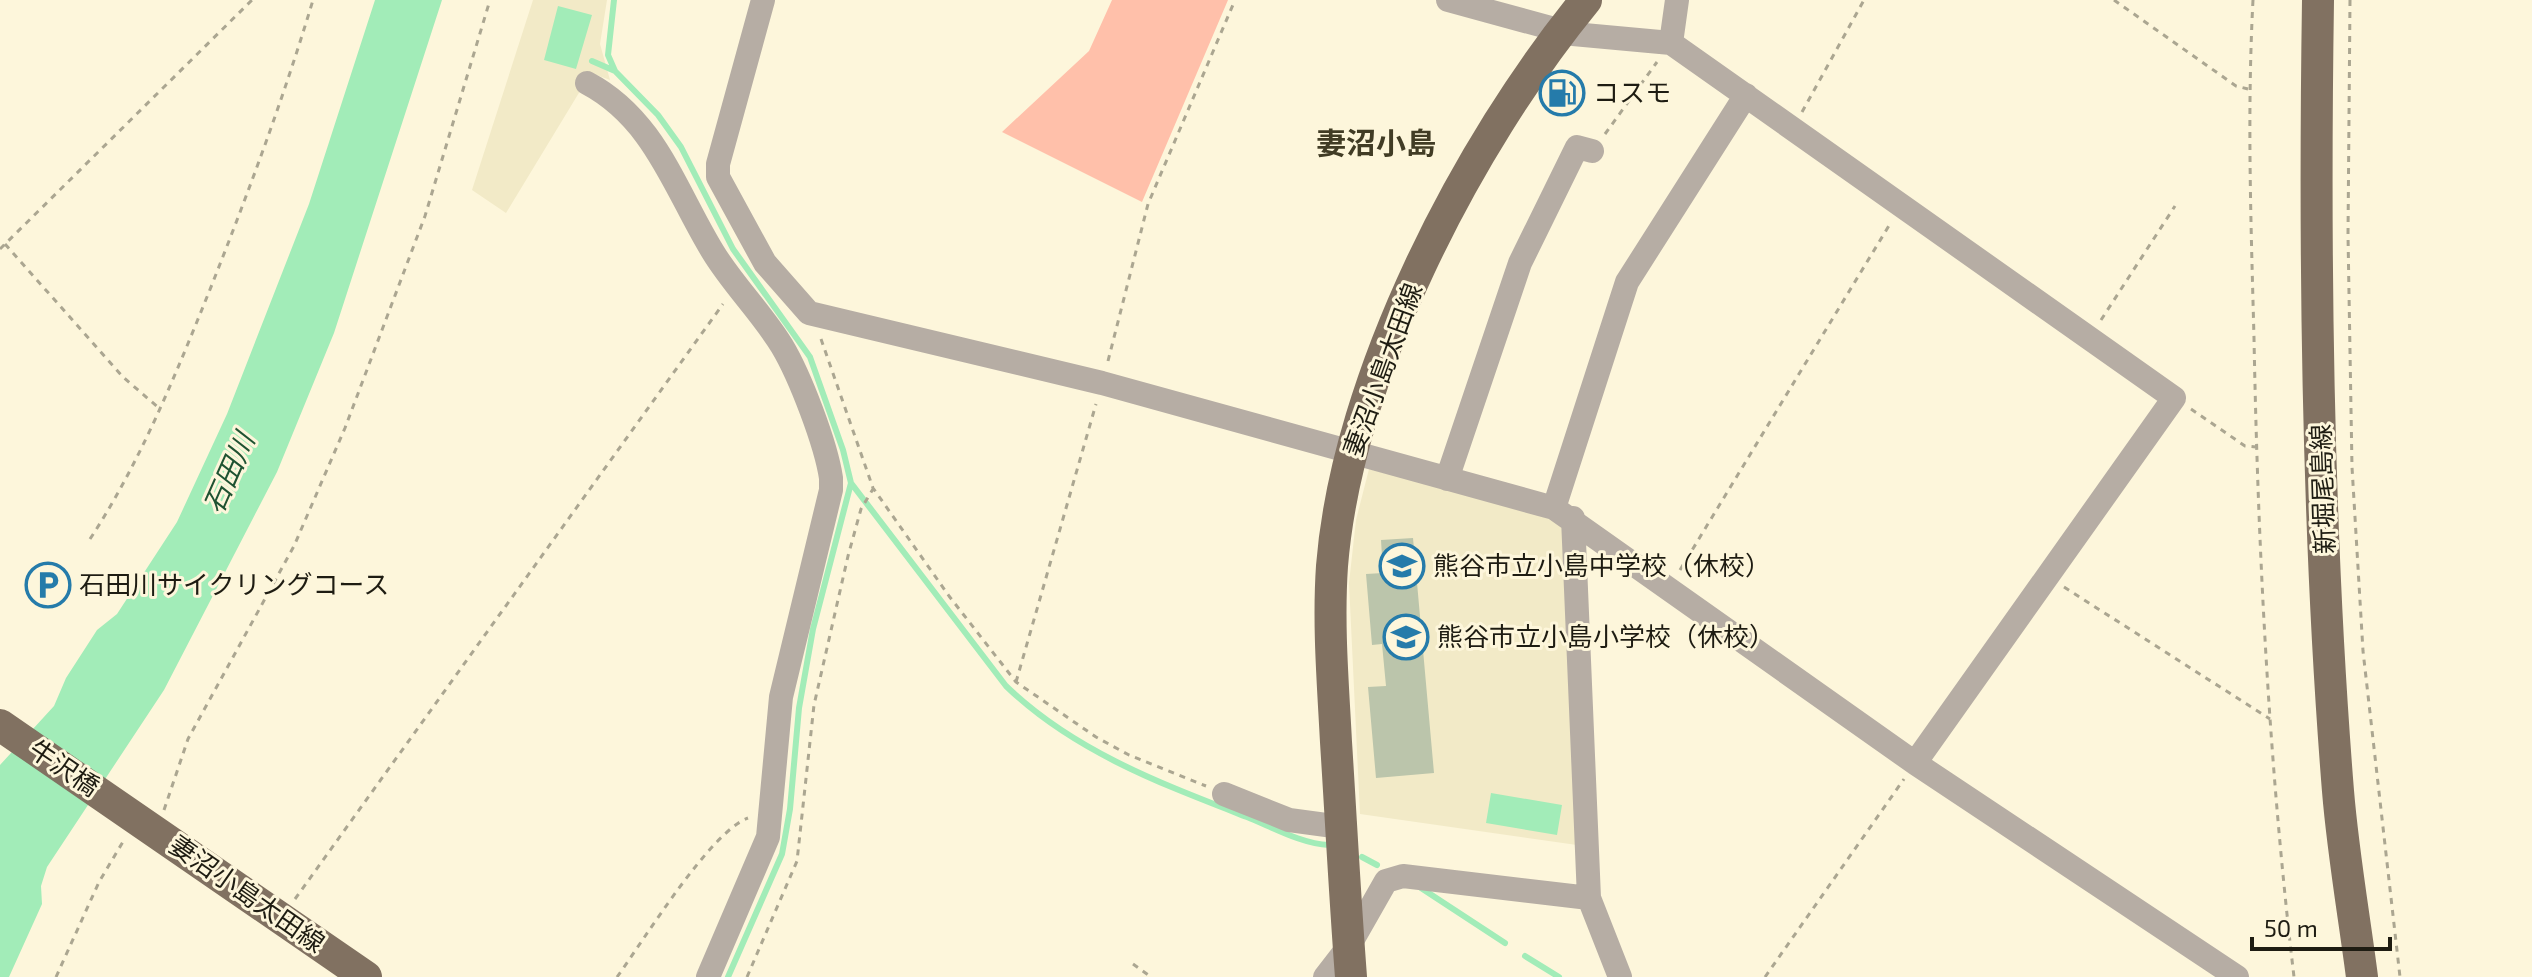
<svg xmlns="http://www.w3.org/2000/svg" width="2532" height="977" font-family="'Exo 2','Noto Sans JP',sans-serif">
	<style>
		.built { fill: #f2eac7 }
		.green { fill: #ffc0aa }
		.water { fill: #a2ecb8 }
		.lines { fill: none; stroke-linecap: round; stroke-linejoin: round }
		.stream { stroke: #a2ecb8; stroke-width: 6 }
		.building { fill: #bbc5ab }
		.path { stroke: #aba691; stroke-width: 3; stroke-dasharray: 6 6; stroke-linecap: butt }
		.minor { stroke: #b6ada4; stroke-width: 24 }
		.major { stroke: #817161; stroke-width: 32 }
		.labels { text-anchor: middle; stroke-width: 6; stroke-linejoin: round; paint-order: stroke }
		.poi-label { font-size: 26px; fill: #1e1c12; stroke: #fdf6db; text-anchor: start }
		.street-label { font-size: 26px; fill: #1e1c12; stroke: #fdf6db }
		.water-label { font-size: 28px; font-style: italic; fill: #1f5332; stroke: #fdf6db }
		.quarter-label { font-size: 30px; font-weight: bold; fill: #413c25; stroke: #fdf6db }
	</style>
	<rect width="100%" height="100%" fill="#fdf6db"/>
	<path class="built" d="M533,0H607L600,44L610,80L591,73L506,213L472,190Z
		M1369,469L1550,515L1563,529L1577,845L1360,814L1349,583L1356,520Z"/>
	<path class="green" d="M1112,0H1228L1142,202L1002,132L1089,51Z"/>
	<path class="water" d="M375,0H442L334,333L277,472L164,690L47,867L41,886L42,904L9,977H0V765L54,706L66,678L97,630L117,614L177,522L227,414L309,204Z
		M558,6L592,15L576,69L544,60Z
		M1491,793L1562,805L1557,835L1486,823Z"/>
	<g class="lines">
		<path class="stream" d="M614,0L608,55L615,71L658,115L681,147L733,249L810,357L843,450L851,483L813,629L799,708L790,809L782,854L728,977
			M592,61L615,71
			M851,483L1006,686C1073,751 1162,784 1247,817C1272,827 1302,844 1329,845
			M1362,857L1377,865
			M1421,888L1505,943
			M1525,956L1559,977"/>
	</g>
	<path class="building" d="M1413,538L1434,773L1376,778L1368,687L1386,686L1382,644L1372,645L1366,574L1383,573L1381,540Z"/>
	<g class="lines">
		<path class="path" d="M2114,0L2236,86L2248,89
			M2253,0C2247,113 2251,225 2254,338C2258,552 2269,765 2294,977
			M2350,0L2348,235L2352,467L2363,651L2400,977
			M1802,112L1864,0
			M1605,134L1657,62
			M5,244L123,377L160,409
			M0,249L252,0
			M2101,320L2175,206
			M821,339L873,488L949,596L1016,682L1096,737L1129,755L1206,786
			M1108,361L1148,204L1235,0
			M2191,409L2245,446L2256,447
			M90,539C140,463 175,376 209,292C247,196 283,100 313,0
			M1680,570L1890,224
			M2064,587L2270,719
			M1016,682L1096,404
			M164,810L188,739L294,546L345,428L425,216L490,0
			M295,899L723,304
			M1133,964L1151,977
			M56,977L99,882L124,840
			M617,977C644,940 710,832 748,818
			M747,977L797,861L814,705L848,556L861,509L873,489
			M1765,977L1904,779"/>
		<path class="minor" d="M763,0L718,164V177L765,263L809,313L1102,383L1554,508L1915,763L2237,977
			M1448,0L1573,34L1671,43L2174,398L1915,763
			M1671,43L1677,0
			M587,83C655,119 675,190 713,252C733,285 762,313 782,346C800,376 826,444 831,478V490L781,697L768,837L708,977
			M1447,479L1520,263L1577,147L1592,151
			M1554,508L1627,282L1746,95
			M1573,518L1589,898L1620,977
			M1224,794L1289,820L1341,827
			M1325,977L1349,946L1386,881L1403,876L1589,898"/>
		<path class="major" d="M2318,0C2314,263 2317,529 2338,791C2343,853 2354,915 2362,977
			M0,725L366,977
			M1351,977C1345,899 1341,820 1336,742C1333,684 1328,625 1332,566C1347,377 1467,145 1586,0"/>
	</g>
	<defs>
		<g id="fuel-ring" transform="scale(2.3)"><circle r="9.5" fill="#fdf6db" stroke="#257baa" stroke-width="1.5"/><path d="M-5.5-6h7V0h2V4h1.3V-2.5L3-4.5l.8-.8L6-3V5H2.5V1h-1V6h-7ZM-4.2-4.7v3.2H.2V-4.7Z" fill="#257baa"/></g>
		<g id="school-ring" transform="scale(2.3)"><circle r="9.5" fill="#fdf6db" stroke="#257baa" stroke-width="1.5"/><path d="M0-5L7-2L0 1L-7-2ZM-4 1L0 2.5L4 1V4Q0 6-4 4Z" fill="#257baa"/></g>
		<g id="parking-ring" transform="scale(2.3)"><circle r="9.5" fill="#fdf6db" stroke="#257baa" stroke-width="1.5"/><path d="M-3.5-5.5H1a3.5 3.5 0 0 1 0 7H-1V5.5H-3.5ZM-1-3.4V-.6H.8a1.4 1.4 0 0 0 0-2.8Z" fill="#257baa"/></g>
	</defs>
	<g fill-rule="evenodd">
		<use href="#fuel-ring" x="1562" y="93"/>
		<use href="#school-ring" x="1402" y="566"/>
		<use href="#parking-ring" x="48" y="585"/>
		<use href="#school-ring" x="1406" y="637"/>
	</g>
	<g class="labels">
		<g class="poi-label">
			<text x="1593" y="102">コスモ</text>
			<text x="1433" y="575">熊谷市立小島中学校（休校）</text>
			<text x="79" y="594">石田川サイクリングコース</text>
			<text x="1437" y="646">熊谷市立小島小学校（休校）</text>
		</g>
		<g class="street-label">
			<text transform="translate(1383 370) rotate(-70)" y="9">妻沼小島太田線</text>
			<text transform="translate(2323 489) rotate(-92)" y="9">新堀尾島線</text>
			<text transform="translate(64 768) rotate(34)" y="9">牛沢橋</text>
			<text transform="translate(247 894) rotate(35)" y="9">妻沼小島太田線</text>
		</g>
		<g class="water-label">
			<text transform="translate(229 473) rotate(-66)" y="10">石田川</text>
		</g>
		<g class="quarter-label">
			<text x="1376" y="154">妻沼小島</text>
		</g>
	</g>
	<path d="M2252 937v12h138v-12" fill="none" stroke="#1e1c12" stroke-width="4"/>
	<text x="2264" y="937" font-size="24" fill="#1e1c12" stroke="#fdf6db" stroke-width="6" paint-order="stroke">50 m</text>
</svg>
